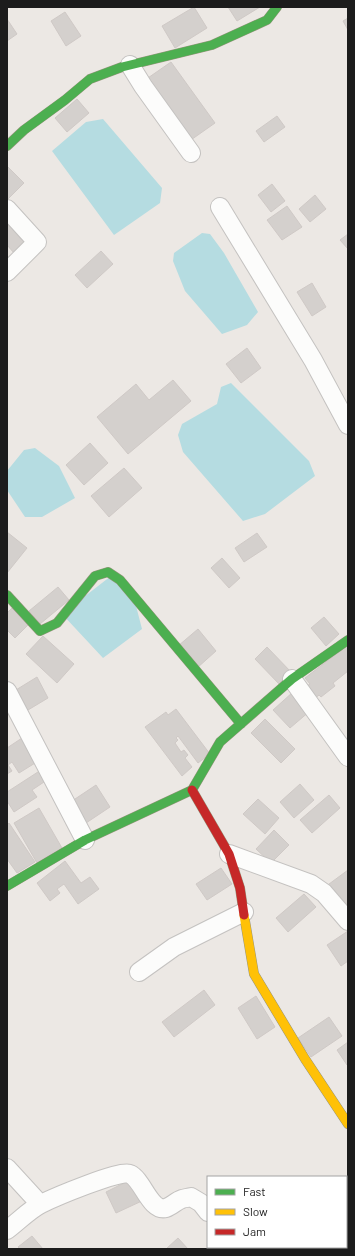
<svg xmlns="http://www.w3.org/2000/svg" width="355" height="1256" font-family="Barlow,sans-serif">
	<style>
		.water { fill: #b5dce1 }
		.building { fill: #d4d0cd; stroke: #cfc9c6 }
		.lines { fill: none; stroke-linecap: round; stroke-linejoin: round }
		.street-casing { stroke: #c4c2c0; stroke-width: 20 }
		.fast-casing { stroke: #96947c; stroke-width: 10 }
		.slow-casing { stroke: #96947c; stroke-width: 10 }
		.jam-casing { stroke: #96947c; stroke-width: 10 }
		.street { stroke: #fcfcfb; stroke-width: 18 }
		.fast { stroke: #4caf50; stroke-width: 9 }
		.slow { stroke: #ffc107; stroke-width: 9 }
		.jam { stroke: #c62828; stroke-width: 9 }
	</style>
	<rect width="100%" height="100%" fill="#ece8e4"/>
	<path class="water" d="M103,119L162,188L160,203L114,235L52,151L86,122Z
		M202,233L210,234L224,253L258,312L247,325L222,334L185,291L173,261L174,253Z
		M231,383L309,461L315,476L265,514L243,521L183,452L178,435L182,424L217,404L221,387Z
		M35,448L59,466L75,498L42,517H25L7,490V471L24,450Z
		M111,576L134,598L142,629L103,658L62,614Z"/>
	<path class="building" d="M194,7L207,28L175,48L162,26Z
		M228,7H260L237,21Z
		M65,12L81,36L66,46L51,21Z
		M348,18V30L343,21Z
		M7,19L17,34L7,41Z
		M171,62L215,123L188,142L145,80Z
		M77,99L89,113L67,132L55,118Z
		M277,116L285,127L264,142L256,131Z
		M7,166L24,183L7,200Z
		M272,184L285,201L271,212L258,195Z
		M315,195L326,209L310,222L299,209Z
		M287,206L302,227L282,240L267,220Z
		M7,219L27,240L14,253L7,245Z
		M348,234V249L340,240Z
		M101,251L113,264L87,288L75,275Z
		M312,283L326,307L312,316L297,292Z
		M247,348L261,368L241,383L226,364Z
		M173,380L191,401L128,454L97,417L136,384L149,400Z
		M90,443L108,463L84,485L66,465Z
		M124,468L142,488L109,517L91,496Z
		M7,532L27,548L7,573Z
		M257,533L267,547L244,562L235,548Z
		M222,558L240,578L229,588L211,568Z
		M58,587L69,600L40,624L29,611Z
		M12,608L29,624L15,638L7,630V613Z
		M324,617L339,634L326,646L311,628Z
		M198,629L216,651L197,668L178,646Z
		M43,636L74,664L57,683L26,654Z
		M348,645V671L333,683L335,686L321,697L319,695L313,700L304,688L310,684L305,678Z
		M267,647L292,673L280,685L255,659Z
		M37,677L48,698L23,713L11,693Z
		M293,692L310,711L290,728L273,710Z
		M176,709L210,754L198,763L178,736L176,738L178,740L175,743L181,752L184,750L188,755L185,758L192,767L182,776L145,727L166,712L168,715Z
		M265,719L295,749L281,763L251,733Z
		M25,736L40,760L19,773L12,762L8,765L12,771L7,774V748Z
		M41,770L47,780L32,790L37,797L14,812L7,801V792Z
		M300,784L314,800L294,818L280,802Z
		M96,785L110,807L86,823L72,801Z
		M329,795L340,808L312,833L300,820Z
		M258,799L279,818L265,834L243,814Z
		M39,808L62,848L37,863L14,823Z
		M9,823L35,862L17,873L7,859V825Z
		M274,830L289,845L271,863L256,849Z
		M65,861L81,883L90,877L99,889L78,904L64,884L57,889L60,893L50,901L37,883Z
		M221,868L232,884L207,900L196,884Z
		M348,870V902L341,908L325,887Z
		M304,894L316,907L288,932L276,918Z
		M348,931V961L341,966L327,945Z
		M204,990L215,1005L174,1037L162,1022Z
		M256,996L275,1027L257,1039L238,1008Z
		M329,1017L342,1036L311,1057L298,1038Z
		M348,1042V1065H347L337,1050Z
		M134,1178L144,1200L116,1213L106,1192Z
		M32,1236L43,1249H20L18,1247Z
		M178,1238L188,1249H166Z
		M246,1247H272L273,1249H245L244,1248Z"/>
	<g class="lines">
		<g class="street-casing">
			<path id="street" d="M130,65L143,86L191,153
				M220,207L313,360L348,425
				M7,209L37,242L7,272
				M292,679L348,757
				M7,691L85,840
				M229,854L311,884L324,893L348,921
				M139,972L174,947L244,912
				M7,1168L40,1204
				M346,1220L348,1218
				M7,1230C18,1222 29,1210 41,1204C53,1198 121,1169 130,1174C143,1180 150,1212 166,1208C172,1206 176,1201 182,1199C185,1198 188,1198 191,1197L201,1203L208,1212
				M235,1247L236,1249
				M303,1249L306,1247"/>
		</g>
		<g class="fast-casing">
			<path id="fast" d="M7,146L24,130L65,100L90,79L122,67L212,45L267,20L277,7
				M7,595L40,631L57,623L95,576L108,572L120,580L241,724
				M7,886L85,840L192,790L220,742L292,679L348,640"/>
		</g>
		<g class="slow-casing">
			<path id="slow" d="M244,915L254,974L305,1059L348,1124"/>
		</g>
		<g class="jam-casing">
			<path id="jam" d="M192,790L229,854L240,888L244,915"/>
		</g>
		<use href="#street" class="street"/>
		<use href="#fast" class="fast"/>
		<use href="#slow" class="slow"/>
		<use href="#jam" class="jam"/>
	</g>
	<rect width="355" height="1256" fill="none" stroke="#1c1c1c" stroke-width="16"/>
	<rect x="207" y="1176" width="140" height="72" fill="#ffffff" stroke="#a4a4a4"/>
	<rect x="215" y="1189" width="20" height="6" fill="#4caf50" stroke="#a4a4a4"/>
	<text x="243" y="1196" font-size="12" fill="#1c1c1c">Fast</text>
	<rect x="215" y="1209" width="20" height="6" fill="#ffc107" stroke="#a4a4a4"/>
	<text x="243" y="1216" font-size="12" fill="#1c1c1c">Slow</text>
	<rect x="215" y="1229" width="20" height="6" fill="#c62828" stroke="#a4a4a4"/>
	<text x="243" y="1236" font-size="12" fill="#1c1c1c">Jam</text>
</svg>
